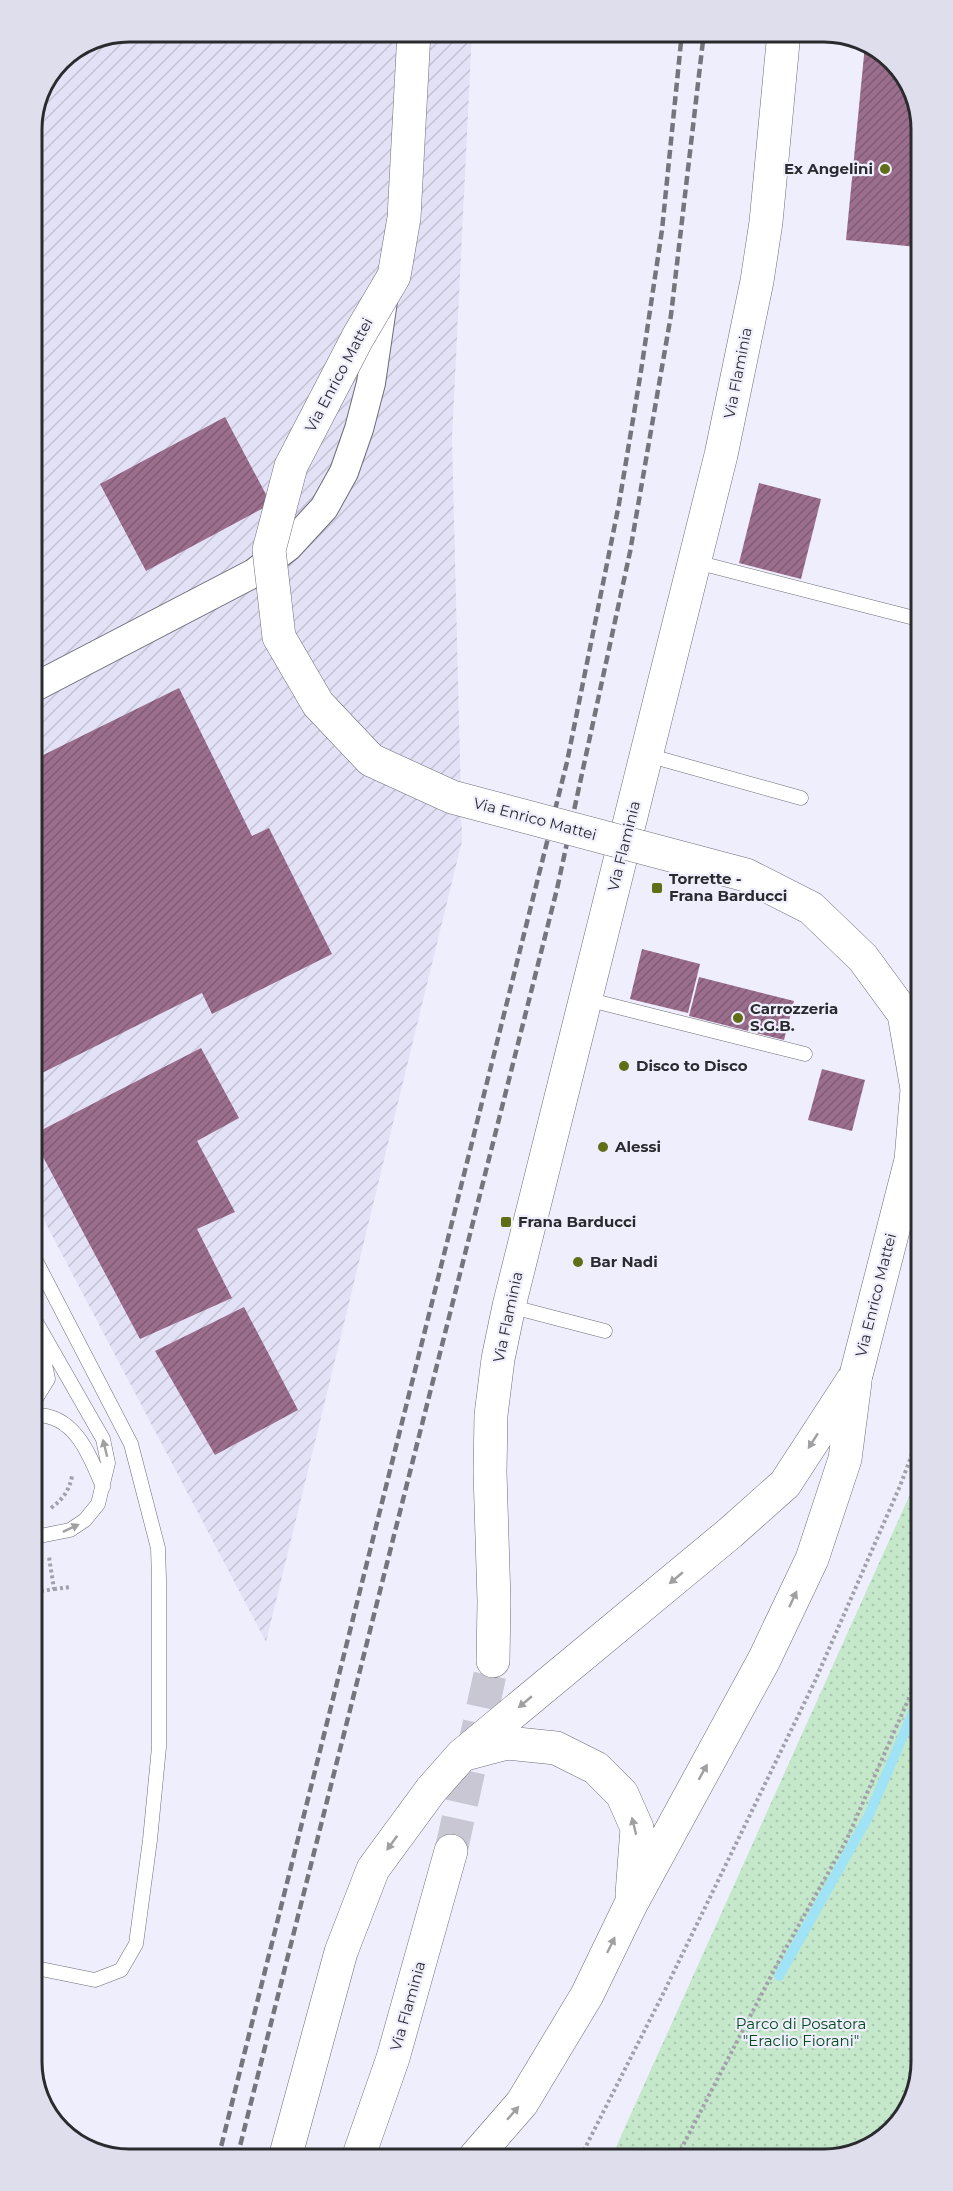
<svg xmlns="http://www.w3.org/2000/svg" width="953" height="2191" font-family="Montserrat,sans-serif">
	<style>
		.industrial { fill: url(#industrial-furrows) }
		.park { fill: url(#park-dots) }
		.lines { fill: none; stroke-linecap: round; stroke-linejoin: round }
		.stream { stroke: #a1e3f6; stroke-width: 10 }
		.building { fill: url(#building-hatch) }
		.primary-tunnel { stroke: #c8c7d3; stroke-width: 33; stroke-dasharray: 33 16; stroke-linecap: butt }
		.lane-casing { stroke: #6d6c78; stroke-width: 15 }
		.street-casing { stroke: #6d6c78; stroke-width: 30 }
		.primary-casing { stroke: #6d6c78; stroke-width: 34 }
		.path { stroke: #a2a1ab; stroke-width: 4; stroke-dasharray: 3 3; stroke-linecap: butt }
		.lane { stroke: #fff; stroke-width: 14 }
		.street { stroke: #fff; stroke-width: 28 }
		.primary { stroke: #fff; stroke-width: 33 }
		.rail { stroke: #76757e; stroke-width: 4.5; stroke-dasharray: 9 4.5; stroke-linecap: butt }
		.primary-bridge-casing { stroke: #6d6c78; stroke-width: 34; stroke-linecap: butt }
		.primary-bridge { stroke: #fff; stroke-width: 33 }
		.oneway { fill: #a09fa1 }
		.poi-dot { fill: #616e18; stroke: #efeefc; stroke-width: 2 }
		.labels { text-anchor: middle; stroke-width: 4.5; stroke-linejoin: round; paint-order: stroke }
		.poi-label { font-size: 15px; font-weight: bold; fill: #2b2a2f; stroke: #efeefc; text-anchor: start }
		.street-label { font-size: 15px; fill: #2b2a2f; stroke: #efeefc }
		.park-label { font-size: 15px; fill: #004a1c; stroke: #efeefc }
		.rim { fill: none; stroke: #2b2a2f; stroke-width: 3 }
	</style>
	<defs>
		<pattern id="industrial-furrows" width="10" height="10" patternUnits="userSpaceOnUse" patternTransform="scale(1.5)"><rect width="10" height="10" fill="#e3e1f6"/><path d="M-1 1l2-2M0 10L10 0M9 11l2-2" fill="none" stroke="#c3c1d3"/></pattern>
		<pattern id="park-dots" width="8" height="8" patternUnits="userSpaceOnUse" patternTransform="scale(1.5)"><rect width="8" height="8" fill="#c5e8cb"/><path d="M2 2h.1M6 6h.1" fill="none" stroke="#a9c7af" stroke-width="1.8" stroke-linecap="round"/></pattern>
		<pattern id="building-hatch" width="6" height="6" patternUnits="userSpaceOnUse" patternTransform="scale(1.5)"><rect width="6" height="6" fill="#9b6e8d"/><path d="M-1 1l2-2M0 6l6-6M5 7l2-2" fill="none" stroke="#7f5b74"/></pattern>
	</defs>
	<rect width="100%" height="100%" fill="#efeefc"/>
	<path class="industrial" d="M129,32H472L452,438L462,841L266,1642L34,1201L32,123L60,60Z"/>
	<path class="park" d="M920,1472L921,2062L902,2121L856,2154L612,2156Z"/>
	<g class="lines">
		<path class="stream" d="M779,1976L868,1817L921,1694"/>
	</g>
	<path class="building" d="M865,45L883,51L916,97L917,247L846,240Z
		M225,417L271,504L146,571L100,484Z
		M759,483L821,499L801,579L739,563Z
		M179,688L252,836L269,828L332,954L212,1014L202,993L34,1077L33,760Z
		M642,949L700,964L688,1013L630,999Z
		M699,977L794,1001L784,1040L689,1016Z
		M201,1048L239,1118L197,1141L235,1212L197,1229L232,1298L140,1339L34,1140V1134Z
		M822,1069L865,1080L852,1131L808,1120Z
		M244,1307L298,1410L215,1455L155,1351Z"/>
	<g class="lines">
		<path class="primary-tunnel" d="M451,1851L493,1661"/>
		<g class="lane-casing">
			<path id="lane" d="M696,562L918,619
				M647,755L801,798
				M586,999L805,1054
				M35,1259L131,1444L158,1548L159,1579V1747L150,1840L136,1944L121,1970L95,1980L36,1968
				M509,1306L605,1331
				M35,1320L103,1439L108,1463L98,1504L85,1520L70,1530L35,1537
				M35,1335L43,1355L48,1379L35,1400
				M35,1415C75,1414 90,1456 103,1487"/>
		</g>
		<g class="street-casing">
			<path id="street" d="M33,688L254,573L288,547L324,508L344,472L359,429L371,383L384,294"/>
		</g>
		<g class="primary-casing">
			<path id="primary" d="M493,1661L494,1601L490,1472L491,1415L498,1359L509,1306L721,455L757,281L766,222L784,32
				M469,1753L507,1743L556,1748L596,1768L622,1794L637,1828L632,1894
				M475,2157L522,2103L587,1995L631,1904L764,1660L812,1559L845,1459L855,1382
				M285,2158L341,1952L373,1869L431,1790L462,1755L730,1533L785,1484L856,1375
				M358,2158L393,2058L451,1851"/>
		</g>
		<path class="path" d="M51,1508C63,1499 69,1491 72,1476
			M54,1589L71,1587
			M35,1592L54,1589L49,1557
			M678,2155L782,1955L846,1841L920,1673
			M581,2156L664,1992L815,1681L900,1486L920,1433"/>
		<use href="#lane" class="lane"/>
		<use href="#street" class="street"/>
		<use href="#primary" class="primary"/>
		<path class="rail" d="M237,2158L557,889L630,552L671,315L704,32
			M218,2159L567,762L619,504L641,371L662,230L682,32"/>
		<g class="primary-bridge-casing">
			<path id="primary-bridge" d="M414,32L404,218L394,276L358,337L291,466L269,550L279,637L318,704L371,760L452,797L746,875L811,908L863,958L904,1014L917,1089L911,1160L856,1375"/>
		</g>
		<use href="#primary-bridge" class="primary-bridge"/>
	</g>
	<defs><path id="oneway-solid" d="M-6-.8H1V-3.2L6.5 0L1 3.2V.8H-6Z" transform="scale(1.5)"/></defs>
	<g class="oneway">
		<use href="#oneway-solid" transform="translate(813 1441) rotate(123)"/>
		<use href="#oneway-solid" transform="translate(105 1448) rotate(-104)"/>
		<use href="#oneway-solid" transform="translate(71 1528) rotate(-25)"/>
		<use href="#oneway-solid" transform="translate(676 1578) rotate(140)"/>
		<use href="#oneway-solid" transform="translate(793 1599) rotate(-65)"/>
		<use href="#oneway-solid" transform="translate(525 1702) rotate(140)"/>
		<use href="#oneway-solid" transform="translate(703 1772) rotate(-61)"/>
		<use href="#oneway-solid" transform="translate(634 1826) rotate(-104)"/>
		<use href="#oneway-solid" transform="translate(392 1843) rotate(126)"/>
		<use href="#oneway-solid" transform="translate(611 1945) rotate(-64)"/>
		<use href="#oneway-solid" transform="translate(513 2113) rotate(-49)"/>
	</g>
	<g class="poi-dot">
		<circle cx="885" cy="169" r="6"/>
		<rect x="651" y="882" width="12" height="12" rx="3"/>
		<circle cx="738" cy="1018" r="6"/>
		<circle cx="624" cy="1066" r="6"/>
		<circle cx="603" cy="1147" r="6"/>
		<rect x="500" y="1216" width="12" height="12" rx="3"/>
		<circle cx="578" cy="1262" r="6"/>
	</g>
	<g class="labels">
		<g class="poi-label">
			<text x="873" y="174" text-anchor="end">Ex Angelini</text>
			<text x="669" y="884">Torrette -<tspan x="669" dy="17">Frana Barducci</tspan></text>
			<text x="750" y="1014">Carrozzeria<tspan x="750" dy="17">S.G.B.</tspan></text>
			<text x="636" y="1071">Disco to Disco</text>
			<text x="615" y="1152">Alessi</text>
			<text x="518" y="1227">Frana Barducci</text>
			<text x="590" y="1267">Bar Nadi</text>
		</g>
		<g class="street-label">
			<text transform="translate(738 373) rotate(-79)" y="5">Via Flaminia</text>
			<text transform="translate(339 375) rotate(-62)" y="5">Via Enrico Mattei</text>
			<text transform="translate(535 819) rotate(15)" y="5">Via Enrico Mattei</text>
			<text transform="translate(624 846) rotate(-76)" y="5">Via Flaminia</text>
			<text transform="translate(876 1295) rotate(-76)" y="5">Via Enrico Mattei</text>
			<text transform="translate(508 1317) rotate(-78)" y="5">Via Flaminia</text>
			<text transform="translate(408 2006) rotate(-74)" y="5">Via Flaminia</text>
		</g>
		<g class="park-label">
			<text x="801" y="2029">Parco di Posatora<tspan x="801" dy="17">"Eraclio Fiorani"</tspan></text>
		</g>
	</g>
	<path d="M0 0H953V2191H0ZM129 42H824A87 87 0 0 1 911 129V2062A87 87 0 0 1 824 2149H129A87 87 0 0 1 42 2062V129A87 87 0 0 1 129 42Z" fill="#dfdeec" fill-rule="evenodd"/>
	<path class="rim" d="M129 42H824A87 87 0 0 1 911 129V2062A87 87 0 0 1 824 2149H129A87 87 0 0 1 42 2062V129A87 87 0 0 1 129 42Z"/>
</svg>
